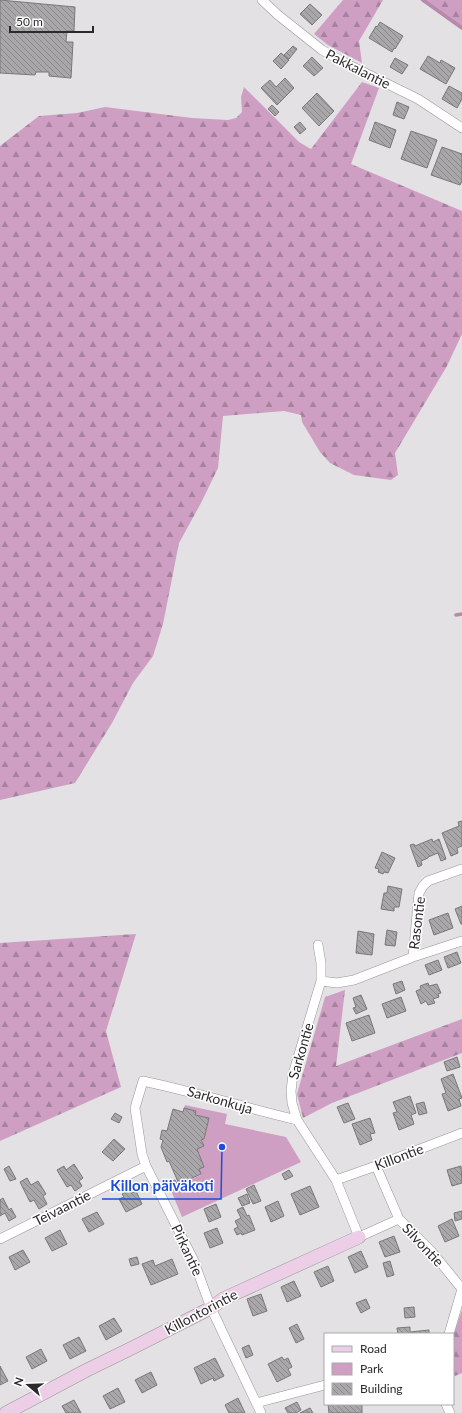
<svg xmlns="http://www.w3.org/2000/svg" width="462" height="1413" font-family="Lato,sans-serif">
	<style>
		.forest { fill: url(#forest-firs) }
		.green { fill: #ce9fc3 }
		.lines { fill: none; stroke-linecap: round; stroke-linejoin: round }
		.stream { stroke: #b78aac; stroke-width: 3.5 }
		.building { fill: url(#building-back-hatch); stroke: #7a7779 }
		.street-casing { stroke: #989597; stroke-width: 10 }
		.secondary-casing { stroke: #989597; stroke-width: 14 }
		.street { stroke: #fff; stroke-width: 9 }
		.secondary { stroke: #eccfe7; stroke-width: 13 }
		.labels { text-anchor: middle; stroke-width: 3; stroke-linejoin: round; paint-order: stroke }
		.street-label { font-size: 14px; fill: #2b2a2b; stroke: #fff }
		.leader { fill: none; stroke: #1d4ed8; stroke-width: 1.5 }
		.callout-dot { fill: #1d4ed8; stroke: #fff; stroke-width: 1.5 }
		.callout-label { font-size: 15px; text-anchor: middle; font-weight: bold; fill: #1d4ed8; stroke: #fff; stroke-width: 3; stroke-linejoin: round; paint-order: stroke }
	</style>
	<defs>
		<pattern id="forest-firs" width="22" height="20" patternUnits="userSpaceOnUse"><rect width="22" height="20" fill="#ce9fc3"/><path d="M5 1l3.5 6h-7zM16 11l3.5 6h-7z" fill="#a7829f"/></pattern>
		<pattern id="building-back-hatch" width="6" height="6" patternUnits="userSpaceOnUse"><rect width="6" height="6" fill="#a9a7a9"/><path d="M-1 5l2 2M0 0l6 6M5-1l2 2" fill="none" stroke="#8a888a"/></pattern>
	</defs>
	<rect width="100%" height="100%" fill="#e3e1e3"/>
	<path class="forest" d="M343,0H383L359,41L362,63L328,45L314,34Z
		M420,0H462V30Z
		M362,82L379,88L351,164L462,211V334L447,366L395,453L398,475L391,480L354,475L330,463L320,452L302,422L301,415L284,411L223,416L218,468L201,503L179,543L163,624L153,656L133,683L112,723L75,783L0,800V146L39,116L77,113L105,107L192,118L228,120L236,118L242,112L241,97L244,87L299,142L311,149Z
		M136,934L106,1031L121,1087L0,1141V943Z
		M345,990L336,1066L462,1019V1053L332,1103L303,1118L297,1094L325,997Z
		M462,1310V1373L455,1376L453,1373V1336Z"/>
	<path class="green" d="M185,1105L227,1114L225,1124L286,1137L301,1162L182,1217L170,1188L201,1175L199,1169L204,1167L197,1149L204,1146L201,1140L204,1139L209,1118L195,1115L184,1108Z"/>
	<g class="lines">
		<path class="stream" d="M423,0L462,28
			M456,615L462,614"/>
	</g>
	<path class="building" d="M0,0L75,7L74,31H67L66,42H73L71,78L49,76V72H36L35,75L0,73Z
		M310,4L322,15L312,25L300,14Z
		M380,22L403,36L395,49L394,48L392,52L369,38L376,26L377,27Z
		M293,46L297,49L289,59L284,55Z
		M281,53L289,60L281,69L273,61Z
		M428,56L440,63L441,60L455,68L446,84L420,69Z
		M312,57L323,68L314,76L303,66Z
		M395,58L408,65L402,74L390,67Z
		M285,78L294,88L277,105L261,88L270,80L276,87Z
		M449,86L462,93V99L457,108L442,99Z
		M317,93L334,111L319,126L302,108Z
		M397,102L409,107L404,119L393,115Z
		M272,105L279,112L275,116L268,109Z
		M300,122L306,129L300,134L294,127Z
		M375,122L396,130L390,148L369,140Z
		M411,131L437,140L427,168L401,159Z
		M442,147L462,154V181L460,185L431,175Z
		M462,821V846L457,848L458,853L451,856L442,833L459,826L458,822Z
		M432,839L433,842L439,839L446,859L441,861L438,853L428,857V858L421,861L422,865L418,867L410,845L414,844L415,846Z
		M382,852L395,858L388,873L384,872L383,874L378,872L379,869L375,868Z
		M388,886L402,889L399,907H394V911L381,909L384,893H387Z
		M462,906V924H461L455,909Z
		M448,913L453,928L434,935L429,920Z
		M387,930L397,932L395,946L385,945Z
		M358,931L374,934L372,955L356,953Z
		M457,952L461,963L448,968L444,957Z
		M438,960L442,970L429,975L425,965Z
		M402,981L405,990L396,994L393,984Z
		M428,983L429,986L437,984L441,993L438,994L439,997L433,999L435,1003L428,1005L426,1001L421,1004L416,991L421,989L420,986Z
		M361,995L367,1009L356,1014L353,1008L356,1007L353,998Z
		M401,997L406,1011L387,1018L382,1004Z
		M369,1015L375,1033L352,1041L346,1023Z
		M457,1057L460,1067L447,1071L444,1062Z
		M453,1074L462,1098L459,1099L461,1106L448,1111L442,1094L446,1093L441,1079Z
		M410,1096L416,1113L411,1115L414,1124L399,1130L393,1113L397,1112L393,1102Z
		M424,1102L427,1113L419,1115L416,1104Z
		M348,1103L355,1119L344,1123L337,1107Z
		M184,1108L196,1111L195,1115L209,1118L204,1139L201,1140L204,1146L197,1149L204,1167L199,1169L201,1174L179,1184L169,1161L167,1162L161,1147L163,1140L160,1139L162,1130L167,1131L173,1109L183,1112Z
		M115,1113L122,1117L119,1123L111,1119Z
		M370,1118L375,1133L370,1134L372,1140L360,1145L352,1124Z
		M114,1139L125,1149L113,1161L102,1152Z
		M74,1164L83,1178L79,1181L82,1186L75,1191L71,1185L67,1187L57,1170L64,1166L66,1170Z
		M9,1166L16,1179L10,1181L4,1169Z
		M461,1166L462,1183L452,1186L447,1170Z
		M289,1170L293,1176L285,1180L282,1174Z
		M27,1178L31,1185L38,1181L46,1194L43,1196L47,1204L39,1209L34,1200L30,1202L20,1182Z
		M175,1180L177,1184L171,1187L169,1182Z
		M254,1185L261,1201L253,1204L246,1189Z
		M310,1186L319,1207L300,1215L291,1194Z
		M129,1190L131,1193L136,1191L142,1204L126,1212L119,1199L124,1197L122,1194Z
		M247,1194L250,1203L242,1206L238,1198Z
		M3,1198L9,1210L11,1208L16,1217L9,1221L5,1213L0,1216V1200Z
		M278,1201L284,1216L271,1222L265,1207Z
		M216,1204L221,1217L209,1222L204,1209Z
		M243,1207L247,1216L249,1215L255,1230L242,1235L241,1233L237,1235L234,1229L238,1227L235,1221L241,1218L237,1210Z
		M462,1211V1219L455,1221L454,1213Z
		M97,1212L104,1224L89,1232L82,1219Z
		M452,1219L459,1236L445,1242L438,1226Z
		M217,1228L223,1243L210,1248L204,1233Z
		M60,1230L67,1244L52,1251L45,1238Z
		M394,1236L400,1252L385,1257L379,1242Z
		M23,1250L30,1262L15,1270L9,1257Z
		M361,1251L368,1267L355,1273L348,1257Z
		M137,1257L139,1264L131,1266L129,1259Z
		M172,1259L178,1274L151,1285L142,1264L153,1260L155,1266Z
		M390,1261L394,1275L387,1277L383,1263Z
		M328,1266L334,1281L321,1287L314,1272Z
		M294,1281L301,1296L287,1302L281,1287Z
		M261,1294L267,1311L253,1316L247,1299Z
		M366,1299L370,1308L361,1313L356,1303Z
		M414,1307L415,1317L405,1318L404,1308Z
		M114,1318L122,1331L106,1340L99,1326Z
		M297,1324L304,1339L296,1343L289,1328Z
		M410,1327V1332L429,1330V1334H398L397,1328Z
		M79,1337L86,1351L70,1359L63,1345Z
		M249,1345L253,1355L246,1358L242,1348Z
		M41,1349L47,1361L32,1369L26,1357Z
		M282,1357L284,1360L288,1358L292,1367L288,1369L291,1375L277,1382L268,1364Z
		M215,1358L224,1376L214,1381L213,1378L201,1384L194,1368Z
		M0,1366L8,1381L0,1385Z
		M151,1372L157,1385L142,1393L135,1380Z
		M118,1388L125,1402L110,1409L103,1396Z
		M238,1398L245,1413H229L225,1405Z
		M74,1400L81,1413H66L62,1406Z
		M297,1402L301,1410L296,1413H288L285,1408Z
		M328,1404H362V1413H329Z
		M310,1408L313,1413H300Z"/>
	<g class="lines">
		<g class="street-casing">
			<path id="street" d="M262,0L278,15L322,50L349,65L418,99L462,128
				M318,945L321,963V981L293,1074L291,1091L292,1103L297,1120L336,1180L359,1237L399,1219
				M413,957L462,941
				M321,981L337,983L354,980L413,957L419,893L423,886L428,881L462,869
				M376,1166L399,1219L432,1252L462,1289
				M336,1180L376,1166L462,1133
				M0,1239L146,1166
				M449,1334L462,1289
				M256,1403L325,1385
				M446,1404L450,1413
				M261,1413L211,1308L193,1259L146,1166L142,1154L135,1108L143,1081C195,1092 246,1108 297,1120"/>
		</g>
		<g class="secondary-casing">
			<path id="secondary" d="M6,1413L87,1370L130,1349L211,1308L223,1299L359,1237"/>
		</g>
		<use href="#street" class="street"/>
		<use href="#secondary" class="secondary"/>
	</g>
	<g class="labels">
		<g class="street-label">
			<text transform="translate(358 69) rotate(27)" y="5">Pakkalantie</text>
			<text transform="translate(417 923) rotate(-83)" y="5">Rasontie</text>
			<text transform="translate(301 1051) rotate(-74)" y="5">Sarkontie</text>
			<text transform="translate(220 1100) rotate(16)" y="5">Sarkonkuja</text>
			<text transform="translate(399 1157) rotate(-21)" y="5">Killontie</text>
			<text transform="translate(62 1208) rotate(-27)" y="5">Teivaantie</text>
			<text transform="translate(423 1245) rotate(47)" y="5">Silvontie</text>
			<text transform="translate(187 1250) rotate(65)" y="5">Pirkantie</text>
			<text transform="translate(201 1312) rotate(-28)" y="5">Killontorintie</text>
		</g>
	</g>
	<path class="leader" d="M222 1147L221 1199H102"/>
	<circle class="callout-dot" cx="222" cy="1147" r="4"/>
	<g class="callout-label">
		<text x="162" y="1191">Killon päiväkoti</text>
	</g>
	<rect x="324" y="1333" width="130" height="72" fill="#ffffff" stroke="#aaaaaa"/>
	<rect x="332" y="1346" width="20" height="6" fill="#eccfe7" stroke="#aaaaaa"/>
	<text x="360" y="1353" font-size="12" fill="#2b2a2b">Road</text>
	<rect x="332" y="1363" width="20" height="12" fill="#ce9fc3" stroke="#aaaaaa"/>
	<text x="360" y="1373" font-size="12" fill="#2b2a2b">Park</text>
	<rect x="332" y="1383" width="20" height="12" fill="url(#building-back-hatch)" stroke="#aaaaaa"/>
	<text x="360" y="1393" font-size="12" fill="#2b2a2b">Building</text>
	<g transform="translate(28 1385) rotate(289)" stroke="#ffffff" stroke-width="3" paint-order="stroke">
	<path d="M0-3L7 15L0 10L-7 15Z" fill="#2b2a2b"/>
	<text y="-6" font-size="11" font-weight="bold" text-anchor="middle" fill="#2b2a2b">N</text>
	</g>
	<path d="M10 26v6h83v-6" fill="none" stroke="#2b2a2b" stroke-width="2"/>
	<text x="16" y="26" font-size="12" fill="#2b2a2b" stroke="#ffffff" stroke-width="3" paint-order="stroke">50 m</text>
</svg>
